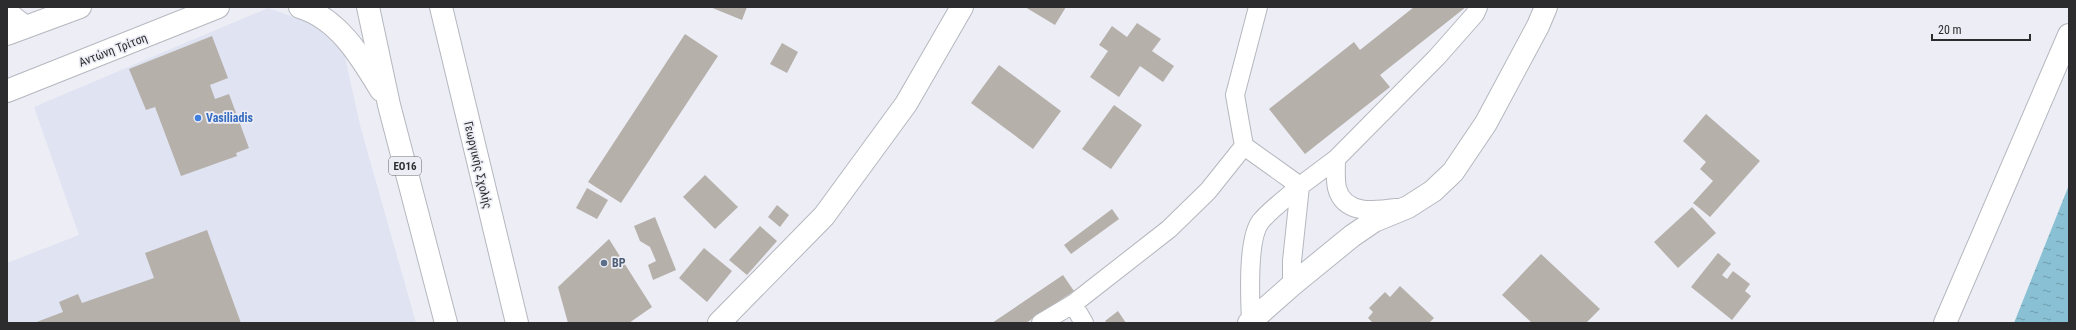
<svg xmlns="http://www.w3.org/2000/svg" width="2076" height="330" font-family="'Roboto Condensed',sans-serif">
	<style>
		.built { fill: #e0e3f2 }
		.water { fill: url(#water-ripples) }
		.building { fill: #b6b0ab }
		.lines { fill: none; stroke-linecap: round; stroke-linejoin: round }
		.service-casing { stroke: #b5b7be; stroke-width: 20 }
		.minor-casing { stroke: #b5b7be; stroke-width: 24 }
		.tertiary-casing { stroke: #b5b7be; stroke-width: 24 }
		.primary-casing { stroke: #b5b7be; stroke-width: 24 }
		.service { stroke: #fff; stroke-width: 18 }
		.minor { stroke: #fff; stroke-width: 22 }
		.tertiary { stroke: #fff; stroke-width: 22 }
		.primary { stroke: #fff; stroke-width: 22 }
		.shop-dot { fill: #3f7fe0; stroke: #ecedf5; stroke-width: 1.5 }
		.service-dot { fill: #5c6f8a; stroke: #ecedf5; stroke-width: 1.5 }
		.labels { text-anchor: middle; stroke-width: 3.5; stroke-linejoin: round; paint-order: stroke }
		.shield { fill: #ecedf5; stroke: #66666a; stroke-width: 1 }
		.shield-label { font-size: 11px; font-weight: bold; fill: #2c2c2f }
		.street-label { font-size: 12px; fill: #2c2c2f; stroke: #ecedf5 }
		.shop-label { font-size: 12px; font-weight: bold; fill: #366cbe; stroke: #ecedf5; text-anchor: start }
		.service-label { font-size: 12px; font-weight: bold; fill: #4e5e75; stroke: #ecedf5; text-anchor: start }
	</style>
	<defs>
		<pattern id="water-ripples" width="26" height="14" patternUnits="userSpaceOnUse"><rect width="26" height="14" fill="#89c0d3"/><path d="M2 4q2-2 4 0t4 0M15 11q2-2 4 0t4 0" fill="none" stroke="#709cac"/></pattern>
	</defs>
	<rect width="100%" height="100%" fill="#ecedf5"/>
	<path class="built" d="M268,8L313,24L344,53L361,129L416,323H7V263L79,235L34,107Z"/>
	<path class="water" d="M2069,185V323H2014Z"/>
	<path class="building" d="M710,7H747L742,20Z
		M1025,7H1066L1055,25Z
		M1414,7H1466L1380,75L1390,87L1305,154L1269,109L1354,42L1360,50Z
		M1137,23L1161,39L1152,51L1174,66L1163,82L1140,66L1119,97L1090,77L1108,51L1099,45L1112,26L1127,37Z
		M685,34L718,56L621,203L588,182Z
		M212,36L228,78L210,85L215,99L229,94L249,148L236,153L237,156L181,176L155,107L146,110L129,69Z
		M782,43L798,52L787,73L770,64Z
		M999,65L1061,111L1033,149L971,103Z
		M1114,105L1142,125L1111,169L1082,149Z
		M1706,114L1760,161L1710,217L1693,203L1713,181L1700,169L1706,162L1683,141Z
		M705,175L738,207L715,229L683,197Z
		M587,188L608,200L597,219L576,208Z
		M777,205L789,215L780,227L768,217Z
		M1692,207L1716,233L1678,268L1654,242Z
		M1112,209L1119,219L1071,254L1064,245Z
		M655,217L676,270L653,280L648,265L656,261L650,247L640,241L634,226Z
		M760,226L777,241L747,275L729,260Z
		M207,230L241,323H34L63,312L59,302L78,294L82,303L154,278L145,253Z
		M609,239L652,307L629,323H568L558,287Z
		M704,248L732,271L707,302L679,278Z
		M1718,253L1731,264L1722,275L1727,279L1733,271L1750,284L1745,291L1751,296L1732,320L1691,287Z
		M1541,254L1600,309L1586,323H1532L1502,295Z
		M1063,275L1074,291L1026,323H992Z
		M1400,286L1434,318L1429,323H1373L1368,318L1373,312L1369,308L1385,292L1390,297Z
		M1118,311L1126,323H1107L1105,321Z"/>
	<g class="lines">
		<g class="service-casing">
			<path id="service" d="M7,10L27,26
				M1396,208C1375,211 1344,215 1337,188C1335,179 1336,168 1336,159L1437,57L1475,14L1478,7
				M1292,285V261L1300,186L1336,159
				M1073,304L1084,323
				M1251,321C1250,298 1247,238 1261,221C1272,208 1288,197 1300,186L1244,146L1235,95L1258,7
				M1041,323L1073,304L1169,229L1208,191L1244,146"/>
		</g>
		<g class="minor-casing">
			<path id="minor" d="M719,323L824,216L906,104L962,7
				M1249,323L1292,285L1352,236L1374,221L1408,207L1433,191L1453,172L1486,123L1538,26L1546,7
				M1945,323L2069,35"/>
		</g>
		<g class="tertiary-casing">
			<path id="tertiary" d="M7,34L80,7
				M7,91L218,7"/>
		</g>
		<g class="primary-casing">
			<path id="primary" d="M300,7C339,19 361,57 381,90
				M368,7L389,105L446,323
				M441,7L517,323"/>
		</g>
		<use href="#service" class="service"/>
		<use href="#minor" class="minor"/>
		<use href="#tertiary" class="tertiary"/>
		<use href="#primary" class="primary"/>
	</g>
	<circle class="shop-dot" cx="198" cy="118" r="4"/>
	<circle class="service-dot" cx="604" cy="263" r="4"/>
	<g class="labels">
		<rect class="shield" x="389" y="157" width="32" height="18" rx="3"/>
		<g class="shield-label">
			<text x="405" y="170">ΕΟ16</text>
		</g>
		<g class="street-label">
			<text transform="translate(113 50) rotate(-21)" y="4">Αντώνη Τρίτση</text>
			<text transform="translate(478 165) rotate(77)" y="4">Γεωργικής Σχολής</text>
		</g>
		<g class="shop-label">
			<text x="206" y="122">Vasiliadis</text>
		</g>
		<g class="service-label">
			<text x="612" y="267">BP</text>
		</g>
	</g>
	<rect width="2076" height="330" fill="none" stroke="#2c2c2f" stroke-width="16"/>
	<path d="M1932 34v6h98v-6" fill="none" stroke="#2c2c2f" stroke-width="2"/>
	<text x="1938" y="34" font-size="12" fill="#2c2c2f" stroke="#ecedf5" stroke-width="3" paint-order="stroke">20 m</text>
</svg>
